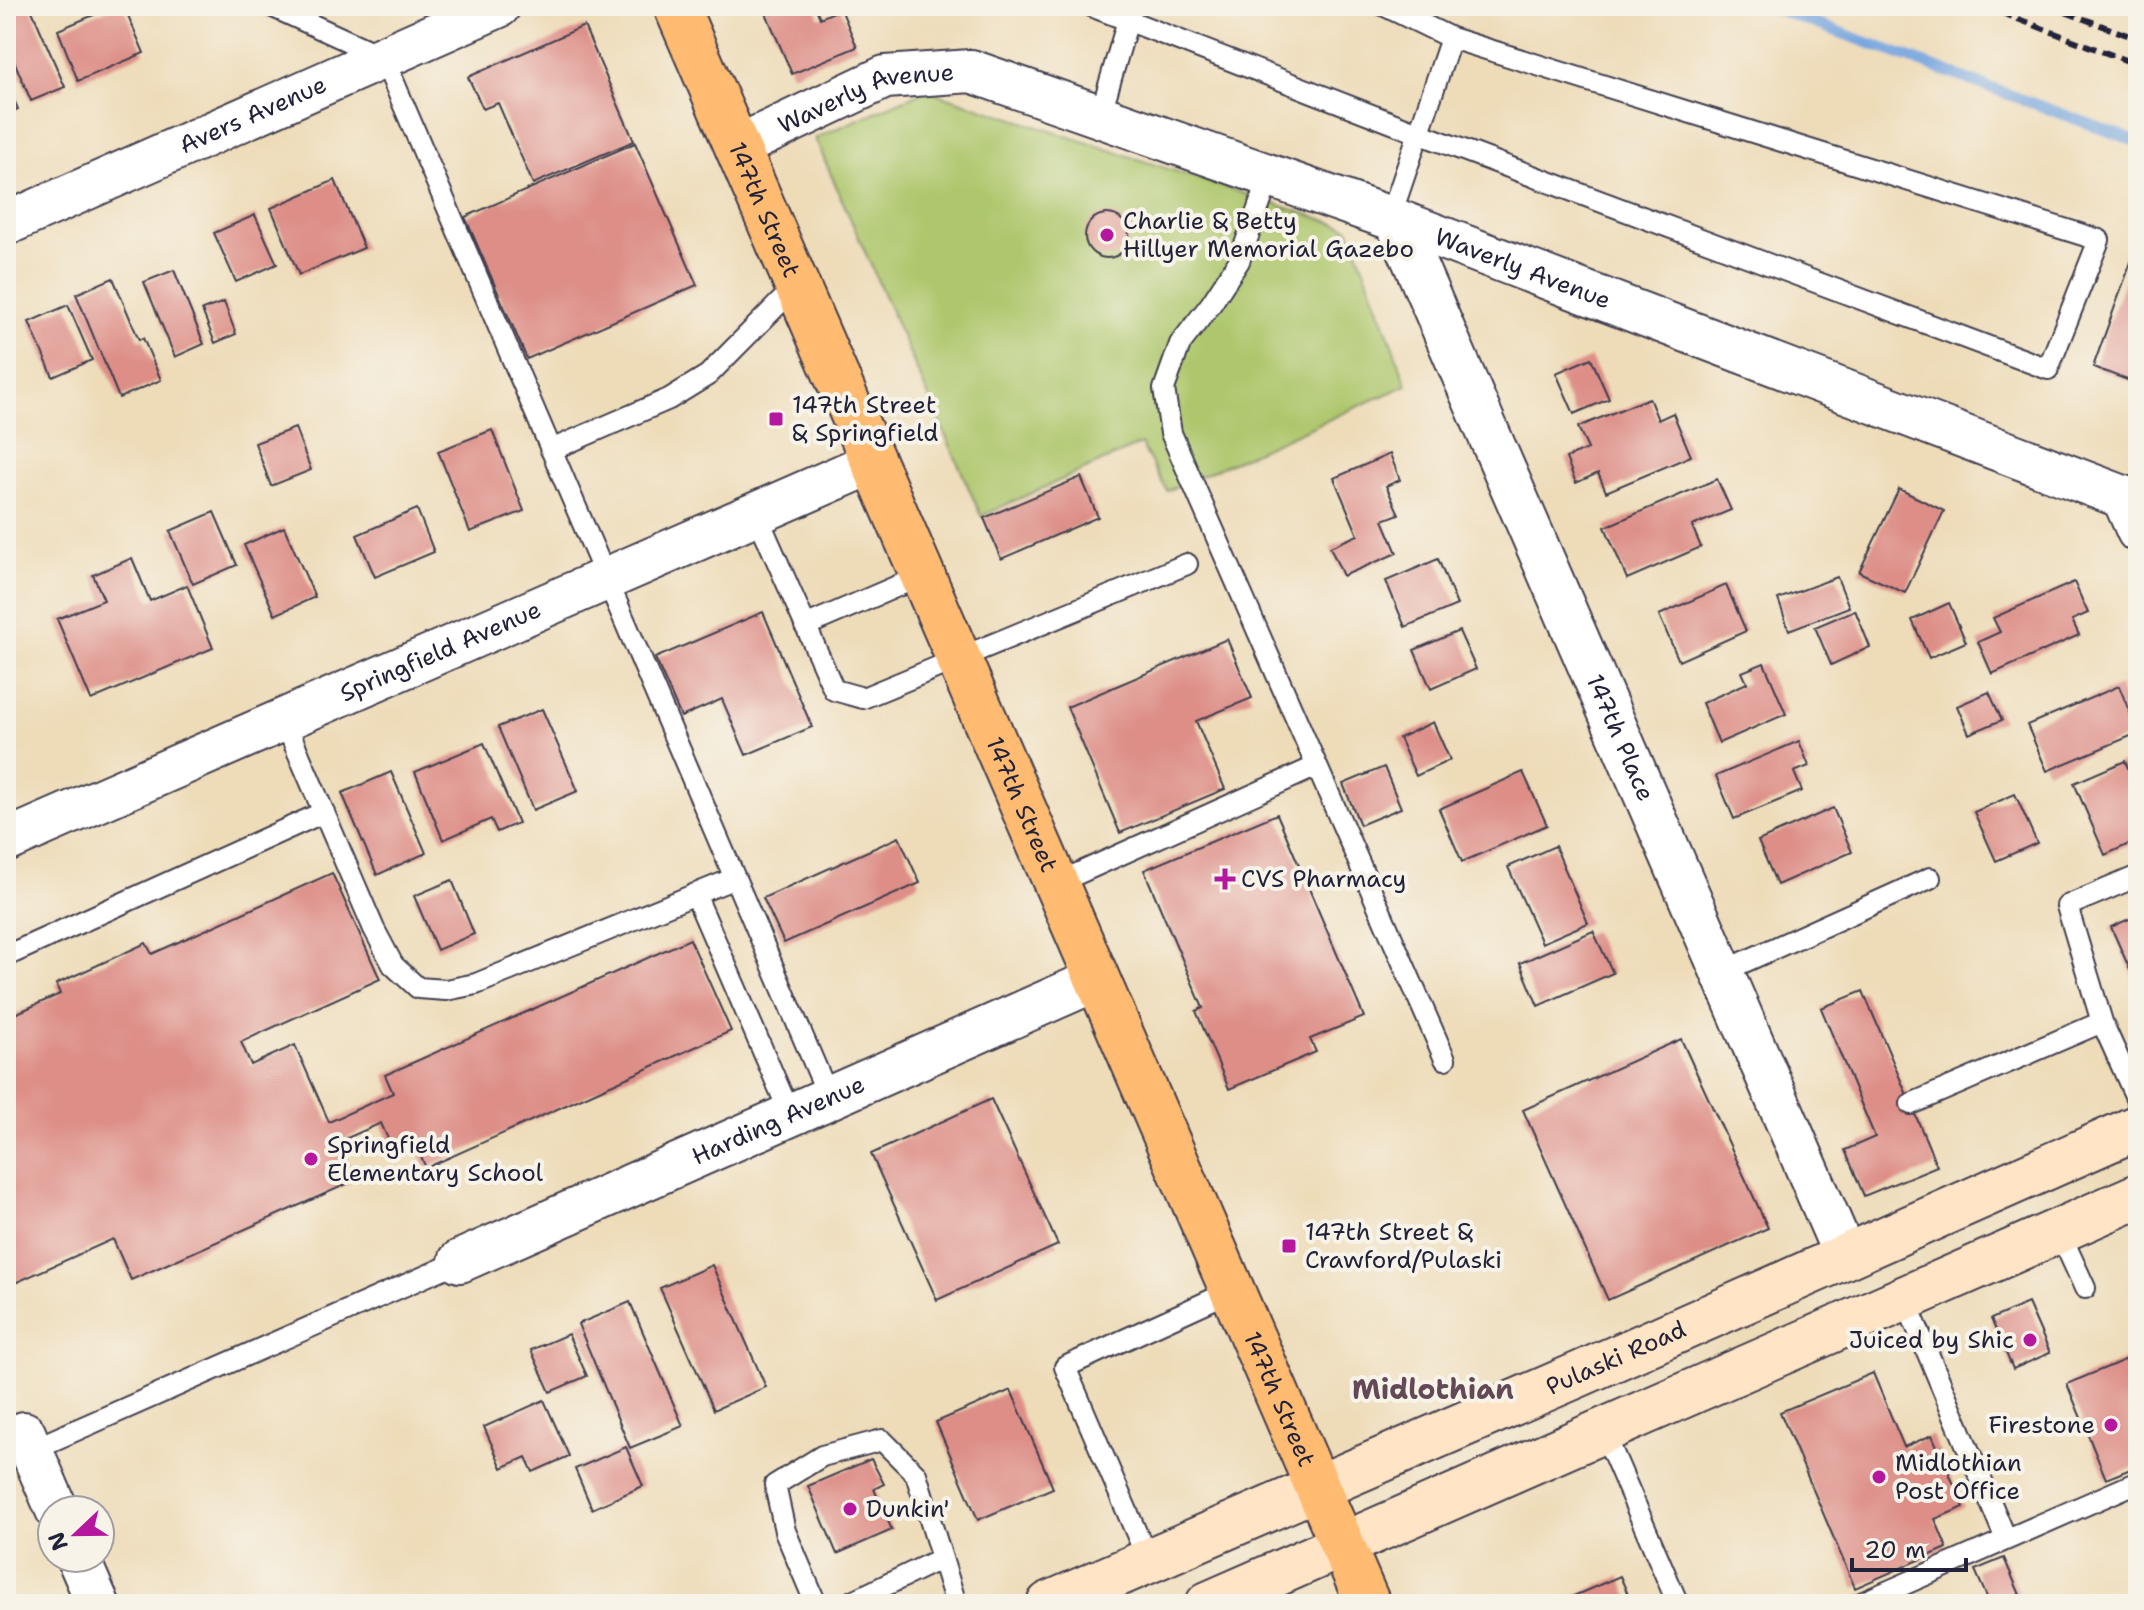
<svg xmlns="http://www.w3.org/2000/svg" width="2144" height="1610" font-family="'Shantell Sans',sans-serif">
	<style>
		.green { fill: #aec76d; stroke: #687454; stroke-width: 2 }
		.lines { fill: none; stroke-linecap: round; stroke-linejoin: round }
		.stream { stroke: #74a4de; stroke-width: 11 }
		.building { fill: #dd8e87 }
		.service-casing { stroke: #413e4e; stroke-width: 24 }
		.minor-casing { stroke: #413e4e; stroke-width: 46 }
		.secondary-casing { stroke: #413e4e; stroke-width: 48 }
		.primary-casing { stroke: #413e4e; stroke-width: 48 }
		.service { stroke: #fff; stroke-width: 20 }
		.minor { stroke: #fff; stroke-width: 42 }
		.secondary { stroke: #ffe4c6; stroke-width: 44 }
		.primary { stroke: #ffbb71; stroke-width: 44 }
		.rail { stroke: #22223b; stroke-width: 6; stroke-dasharray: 12 6; stroke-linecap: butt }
		.poi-dot { fill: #b5179e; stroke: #f7f3e8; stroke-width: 3 }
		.labels { text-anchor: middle; stroke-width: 8; stroke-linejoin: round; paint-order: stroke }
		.street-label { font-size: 24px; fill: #22223b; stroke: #f7f3e8 }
		.poi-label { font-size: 24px; fill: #22223b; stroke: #f7f3e8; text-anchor: start }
		.quarter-label { font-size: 28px; font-weight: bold; fill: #634856; stroke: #f7f3e8 }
	</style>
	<rect width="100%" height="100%" fill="#f7f3e8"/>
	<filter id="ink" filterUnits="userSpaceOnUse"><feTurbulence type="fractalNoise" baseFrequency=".0125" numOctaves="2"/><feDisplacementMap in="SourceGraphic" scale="16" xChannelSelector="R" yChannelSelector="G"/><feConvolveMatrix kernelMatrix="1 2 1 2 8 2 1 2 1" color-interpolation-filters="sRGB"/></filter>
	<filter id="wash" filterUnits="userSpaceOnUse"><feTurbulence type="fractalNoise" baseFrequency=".006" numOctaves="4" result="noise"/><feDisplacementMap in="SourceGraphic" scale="32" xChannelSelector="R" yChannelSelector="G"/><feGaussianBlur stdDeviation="1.8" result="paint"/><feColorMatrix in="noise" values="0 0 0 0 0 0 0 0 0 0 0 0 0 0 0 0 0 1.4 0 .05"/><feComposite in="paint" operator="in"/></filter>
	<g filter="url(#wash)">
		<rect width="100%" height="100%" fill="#eedcb9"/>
		<path class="green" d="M926,90L1349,228L1407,385L1167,491L1141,444L981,516L815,138Z"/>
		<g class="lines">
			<path class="stream" d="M1768,6L2138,142"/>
		</g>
		<g id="blocks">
			<path class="building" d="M17,6H30L65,87L31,101L6,42V11Z
				M115,6H124L144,53L78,81L58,30Z
				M763,6H815L820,18L841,9L857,47L792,74Z
				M584,26L634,141L533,184L498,103L483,109L468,77Z
				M6,82L18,109L6,114Z
				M635,143L697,285L527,359L465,217Z
				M335,180L364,248L299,275L271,208Z
				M1085 236a22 22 0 1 1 44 0a22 22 0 1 1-44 0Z
				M255,215L277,264L236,282L214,233Z
				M2134,254L2138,256V384L2093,367Z
				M174,270L204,344L175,357L144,282Z
				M113,278L139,340L143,338L161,380L119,398L76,294Z
				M224,302L236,334L215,343L202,310Z
				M68,305L92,360L53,377L29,322Z
				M1591,358L1609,399L1574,414L1556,373Z
				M1649,398L1658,420L1673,413L1691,456L1606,492L1598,473L1576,483L1566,458L1588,449L1578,427Z
				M295,428L311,470L271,486L255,443Z
				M492,430L524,511L470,532L438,451Z
				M1390,454L1400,480L1386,486L1399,514L1383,520L1397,553L1343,576L1330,547L1358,535L1334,478Z
				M1081,477L1098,517L1001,559L984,518Z
				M1717,479L1731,510L1692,526L1701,547L1627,579L1605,527Z
				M1899,489L1944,511L1905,593L1859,572Z
				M417,509L434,552L375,577L357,535Z
				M214,512L237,565L193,584L170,531Z
				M284,527L315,597L275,615L244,545Z
				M132,558L150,601L187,585L213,648L91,700L57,619L104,600L93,575Z
				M1438,559L1457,605L1405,627L1386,581Z
				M1837,577L1849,607L1789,630L1778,599Z
				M2074,582L2088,613L2072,620L2079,635L1992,674L1978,642L2000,632L1993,618Z
				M1726,585L1746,631L1679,661L1659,615Z
				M1949,603L1966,642L1929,658L1912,620Z
				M1855,610L1870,647L1831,665L1815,627Z
				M763,612L812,727L746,755L722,699L681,717L655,658Z
				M1459,631L1476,669L1431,689L1414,650Z
				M1227,639L1252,698L1196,721L1225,789L1120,833L1067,707Z
				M1764,663L1786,714L1719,743L1702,703L1747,683L1742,672Z
				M2119,686L2138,733L2047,771L2027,725Z
				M1989,692L2002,720L1969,734L1957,706Z
				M542,709L578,791L533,810L498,727Z
				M1433,722L1450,760L1416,776L1399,738Z
				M1799,741L1809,766L1794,772L1802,791L1734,819L1716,776Z
				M484,743L518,823L497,832L491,819L443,840L415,772Z
				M2125,761L2138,791V840L2105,855L2074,783Z
				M1384,767L1401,808L1360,825L1343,784Z
				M391,772L426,853L377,875L342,793Z
				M1523,772L1547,825L1462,862L1439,809Z
				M2015,794L2037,843L1996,861L1974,812Z
				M1833,808L1852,852L1777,885L1758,841Z
				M1277,814L1364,1017L1310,1039L1316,1052L1229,1089L1196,1011L1203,1008L1144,870Z
				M899,837L920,883L784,943L763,898Z
				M1555,846L1588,923L1542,943L1508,867Z
				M332,873L380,979L241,1042L251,1065L295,1045L329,1122L393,1093L385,1075L690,939L731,1031L426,1168L412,1137L391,1146L381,1123L338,1142L356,1180L131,1280L113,1239L6,1287V1018L60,994L56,984L146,943L152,954Z
				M452,880L474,934L437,950L414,896Z
				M2138,915V988L2111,927Z
				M1593,931L1613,973L1538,1006L1520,963Z
				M1863,991L1937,1166L1864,1196L1845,1150L1875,1137L1821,1008Z
				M1681,1039L1768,1228L1608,1300L1523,1110Z
				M991,1099L1058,1245L937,1300L871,1154Z
				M712,1265L766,1387L714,1410L660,1288Z
				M630,1302L683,1426L630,1448L578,1324Z
				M2028,1303L2050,1353L2013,1369L1991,1319Z
				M568,1334L587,1376L550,1392L531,1350Z
				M2134,1356L2138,1364V1466L2106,1479L2067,1384Z
				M1873,1373L1904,1447L1932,1435L1964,1507L1935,1519L1947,1548L1855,1588L1780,1412Z
				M1011,1390L1053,1488L978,1520L936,1422Z
				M544,1400L569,1456L533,1472L526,1457L502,1468L484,1427Z
				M626,1447L643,1486L592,1509L575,1469Z
				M871,1459L884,1484L874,1489L892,1530L837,1554L808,1486Z
				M2004,1558L2024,1604H1990L1975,1570Z
				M1620,1576L1632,1604H1555Z"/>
		</g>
	</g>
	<g filter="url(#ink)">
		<use href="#blocks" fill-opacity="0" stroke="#413e4e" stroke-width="2"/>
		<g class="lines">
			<g class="service-casing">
				<path id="service" d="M271,6L383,57L830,1100
					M1091,6L1418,133L2048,369L2099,240L1451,38L1390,218
					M1385,6L1451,38
					M1100,116L1128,20
					M1270,176L1239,261L1211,304L1180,344L1164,389L1171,433L1445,1059
					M551,450L669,399L708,375L797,285
					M756,513L834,690L863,698L1187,564
					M805,626L923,575
					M284,720L374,929L393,965L418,988L446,990L476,984L735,878
					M1057,883L1317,766
					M695,894L791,1116
					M6,956L324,812
					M1722,972L1930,878
					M2102,1022L2138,1102
					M1911,1104L2102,1022L2067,906L2138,876
					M2059,1231L2085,1288
					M1905,1299L2006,1539
					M1604,1432L1678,1604
					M31,1450L460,1261
					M1148,1560L1065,1367L1233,1290
					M816,1604L785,1531L775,1485L822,1456L882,1440L916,1474L956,1604
					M847,1604L940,1559
					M1859,1604L2138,1482"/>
			</g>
			<g class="minor-casing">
				<g id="minor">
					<path id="s1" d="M737,147L885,77L971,71L1390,218L2123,497L2138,531"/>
					<path id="s2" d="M1396,220L1845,1256"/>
					<path id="s3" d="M6,224L499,6"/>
					<path id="s4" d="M6,841L874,462"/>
					<path id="s5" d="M460,1261L1098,979"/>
					<path d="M24,1433L57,1510"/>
					<path d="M78,1558L98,1604"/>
				</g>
			</g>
			<g class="secondary-casing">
				<g id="secondary">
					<path id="s6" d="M1049,1604L1580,1374L2138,1127"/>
					<path d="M1208,1604L2138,1196"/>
				</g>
			</g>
			<g class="primary-casing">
				<g id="primary">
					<path id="s7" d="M676,6L1368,1604"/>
				</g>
			</g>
			<use href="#service" class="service"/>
			<use href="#minor" class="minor"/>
			<use href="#secondary" class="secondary"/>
			<use href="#primary" class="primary"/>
			<path class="rail" d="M1984,6L2138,65
				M2049,6L2138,39"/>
		</g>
	</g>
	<g class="poi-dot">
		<circle cx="1107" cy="235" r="8"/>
		<rect x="768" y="411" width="16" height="16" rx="4"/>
		<path d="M1221 867h8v8h8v8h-8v8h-8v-8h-8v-8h8z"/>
		<circle cx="311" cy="1159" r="8"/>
		<rect x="1281" y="1238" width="16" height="16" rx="4"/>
		<circle cx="2030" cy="1340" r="8"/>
		<circle cx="2111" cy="1425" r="8"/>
		<circle cx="1879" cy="1477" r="8"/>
		<circle cx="850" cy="1509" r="8"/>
	</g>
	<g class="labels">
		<g class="street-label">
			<text dy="8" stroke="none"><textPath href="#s1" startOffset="140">Waverly Avenue</textPath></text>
			<text dy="8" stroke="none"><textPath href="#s3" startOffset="270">Avers Avenue</textPath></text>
			<text dy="8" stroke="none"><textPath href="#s7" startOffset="222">147th Street</textPath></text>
			<text dy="8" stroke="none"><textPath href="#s1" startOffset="836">Waverly Avenue</textPath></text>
			<text dy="8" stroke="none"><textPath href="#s4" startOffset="474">Springfield Avenue</textPath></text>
			<text dy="8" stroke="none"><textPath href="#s2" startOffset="564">147th Place</textPath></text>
			<text dy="8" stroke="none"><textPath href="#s7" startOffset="870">147th Street</textPath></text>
			<text dy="8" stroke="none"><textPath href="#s5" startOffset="348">Harding Avenue</textPath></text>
			<text dy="8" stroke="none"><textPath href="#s6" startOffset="618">Pulaski Road</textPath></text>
			<text dy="8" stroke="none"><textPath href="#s7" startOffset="1518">147th Street</textPath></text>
		</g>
		<g class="poi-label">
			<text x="1123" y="229">Charlie &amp; Betty<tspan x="1123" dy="28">Hillyer Memorial Gazebo</tspan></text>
			<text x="792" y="413">147th Street<tspan x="792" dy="28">&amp; Springfield</tspan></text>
			<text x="1241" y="887">CVS Pharmacy</text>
			<text x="327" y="1153">Springfield<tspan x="327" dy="28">Elementary School</tspan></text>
			<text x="1305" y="1240">147th Street &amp;<tspan x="1305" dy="28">Crawford/Pulaski</tspan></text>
			<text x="2014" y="1348" text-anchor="end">Juiced by Shic</text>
			<text x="2095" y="1433" text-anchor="end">Firestone</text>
			<text x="1895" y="1471">Midlothian<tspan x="1895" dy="28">Post Office</tspan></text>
			<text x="866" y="1517">Dunkin'</text>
		</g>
		<g class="quarter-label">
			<text x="1433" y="1399">Midlothian</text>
		</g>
	</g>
	<rect width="2144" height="1610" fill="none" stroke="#f7f3e8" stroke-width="32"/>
	<g transform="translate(76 1534) rotate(248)"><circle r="38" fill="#f7f3e8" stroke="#a29fa3" stroke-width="2"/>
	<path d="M0-6L14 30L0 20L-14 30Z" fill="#b5179e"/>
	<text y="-12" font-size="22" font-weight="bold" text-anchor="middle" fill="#22223b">N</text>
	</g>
	<path d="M1852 1558v12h114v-12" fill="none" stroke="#22223b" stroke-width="4"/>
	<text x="1864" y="1558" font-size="24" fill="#22223b" stroke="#f7f3e8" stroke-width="6" paint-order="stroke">20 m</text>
</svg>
